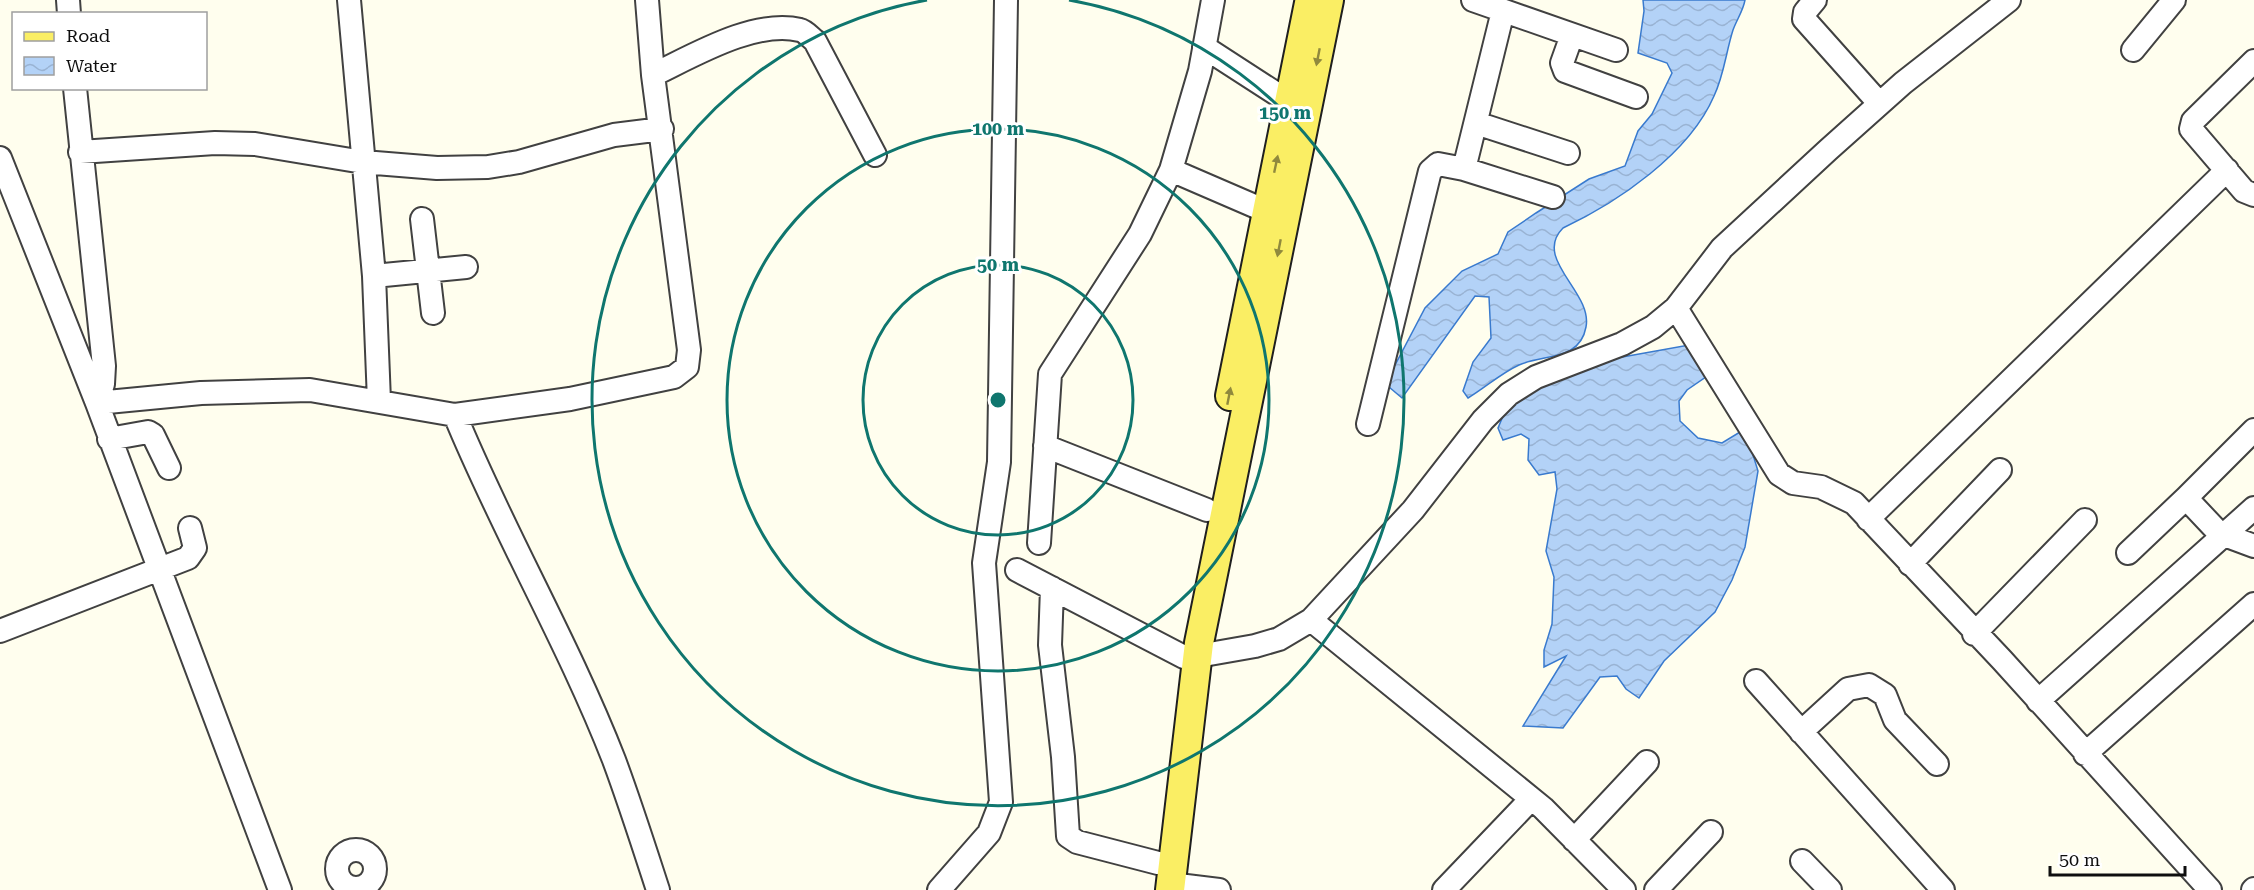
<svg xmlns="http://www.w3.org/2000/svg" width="2254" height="890" font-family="'Roboto Serif',serif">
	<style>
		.water { fill: url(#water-waves); stroke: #397ace; stroke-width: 1.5 }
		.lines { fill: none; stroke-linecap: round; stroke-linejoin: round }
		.minor-casing { stroke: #414141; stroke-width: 26 }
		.major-casing { stroke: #1f1f1f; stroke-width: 32 }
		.minor { stroke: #fff; stroke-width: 22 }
		.major { stroke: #faee64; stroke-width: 28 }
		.oneway { fill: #90893d }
		.ring { fill: none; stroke: #0f766e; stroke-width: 3 }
		.centre { fill: #0f766e; stroke: #fff; stroke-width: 3 }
		.ring-label { font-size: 18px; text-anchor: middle; font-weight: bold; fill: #0f766e; stroke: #fff; stroke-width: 6; stroke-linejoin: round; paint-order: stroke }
	</style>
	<defs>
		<pattern id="water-waves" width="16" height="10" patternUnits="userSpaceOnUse" patternTransform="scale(1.5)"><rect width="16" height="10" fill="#b3d2f7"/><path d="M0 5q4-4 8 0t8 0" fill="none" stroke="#99b3d3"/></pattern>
	</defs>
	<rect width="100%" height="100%" fill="#fffeee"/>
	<path class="water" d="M1643,0H1745C1743,11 1737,19 1733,30C1726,52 1724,75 1714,96C1689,154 1618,202 1563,228C1532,259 1593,292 1586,327C1580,361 1544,354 1519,365C1501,373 1485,388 1468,398L1463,391L1473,362L1491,338L1489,297L1475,296L1402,398L1389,387L1393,369L1425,308L1462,271L1498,254L1508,232L1536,213L1589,179L1625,166L1638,131L1652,114L1672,73L1667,63L1638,53L1644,11Z
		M1689,345L1713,372L1687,390L1679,401L1680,421L1698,438L1722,443L1745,429L1758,471L1745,547L1732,580L1715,612L1664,661L1639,698L1626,689L1617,676L1600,677L1563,728L1523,726L1566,656L1544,667V650L1552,624L1554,577L1546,551L1557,489L1555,472L1539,475L1528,460L1529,439L1521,434L1503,440L1498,428L1506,409L1521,390L1589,363Z"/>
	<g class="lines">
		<g class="minor-casing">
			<path id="minor" d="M68,0L69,14
				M349,0L374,276L379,401
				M1213,0L1200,71L1171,170L1266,211
				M1473,0L1616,50
				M1815,0L1805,12L1804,19L1879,103
				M1503,11L1464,169L1553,197
				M1572,35L1562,63L1565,71L1636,97
				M1204,47L1289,102
				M2133,50L2174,0
				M2254,61L2193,121L2191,129L2244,191L2254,195
				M653,75C693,56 754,19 800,30C805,31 810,37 815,41L875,155
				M75,88L104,366L103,384L97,403L201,393L310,390L455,415L570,399L674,377L687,367L689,350L653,75L647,0
				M1476,123L1568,153
				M80,152L215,143L255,144L363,162L437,168L488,167L519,162L614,135L662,129
				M0,158L97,403L280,890
				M422,219L433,313
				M374,276L466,267
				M1676,308L1779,474L1793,483L1821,487L1854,503L2002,660L2210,890
				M455,415C503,532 568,642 614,760C630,803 644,847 658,890
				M1368,424L1430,171L1438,164L1464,169
				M2254,430L2186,498L2219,533L2254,546
				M109,439L148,432L153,435L169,468
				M1045,446L1207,510
				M1868,519L2227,170
				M1039,543L1050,374L1140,234L1171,170
				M2128,553L2186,498
				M1910,564L2000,470
				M1017,570L1184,657
				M1052,588L1050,645L1063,757L1068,836L1077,842L1158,863
				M0,631L188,558L195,548L190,528
				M1974,634L2085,520
				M1198,656L1255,646L1279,639L1311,620
				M1756,681L1943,890
				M2038,701L2254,508
				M1801,732L1848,689L1869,685L1885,695L1895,720L1937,764
				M2085,754L2254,604
				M1574,840L1647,762
				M337 869a19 19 0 1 1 38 0a19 19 0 1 1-38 0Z
				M1802,861L1830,890
				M1170,884L1219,890
				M939,890L989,833L1001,802L984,563L999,462L1006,0
				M1444,890L1531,799
				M1624,890L1543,808L1311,620L1413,510L1483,420L1509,394L1536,377L1622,344L1653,327L1676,308L1722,248L1828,150L1903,83L2009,0
				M1656,890L1711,832
				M2253,890L2254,889"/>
		</g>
		<g class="major-casing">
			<path id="major" d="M1230,396L1309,3
				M1170,890L1199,643L1329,0"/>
		</g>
		<use href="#minor" class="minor"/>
		<use href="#major" class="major"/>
	</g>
	<defs><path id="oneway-solid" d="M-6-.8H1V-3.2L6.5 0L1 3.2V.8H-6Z" transform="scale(1.5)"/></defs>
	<g class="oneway">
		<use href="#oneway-solid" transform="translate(1318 57) rotate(101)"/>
		<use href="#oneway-solid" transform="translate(1276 164) rotate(-78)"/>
		<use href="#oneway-solid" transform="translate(1279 248) rotate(101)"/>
		<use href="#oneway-solid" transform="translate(1229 396) rotate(-79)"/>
	</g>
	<g class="ring">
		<circle cx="998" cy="400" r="135"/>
		<circle cx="998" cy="400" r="271"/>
		<path d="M1069 0A406 406 0 1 1 927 0"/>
	</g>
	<circle cx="998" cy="400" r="9" class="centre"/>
	<g class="ring-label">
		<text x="1285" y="119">150 m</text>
		<text x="998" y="135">100 m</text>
		<text x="998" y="271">50 m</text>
	</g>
	<rect x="12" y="12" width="195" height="78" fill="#ffffff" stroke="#9f9f9f" stroke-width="1.5"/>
	<rect x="24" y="32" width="30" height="9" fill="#faee64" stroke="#9f9f9f" stroke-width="1.5"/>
	<text x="66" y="42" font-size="18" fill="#0e0e0e">Road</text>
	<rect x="24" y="57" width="30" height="18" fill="url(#water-waves)" stroke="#9f9f9f" stroke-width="1.5"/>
	<text x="66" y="72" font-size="18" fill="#0e0e0e">Water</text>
	<path d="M2050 866v9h135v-9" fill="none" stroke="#0e0e0e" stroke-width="3"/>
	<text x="2059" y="866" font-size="18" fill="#0e0e0e" stroke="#ffffff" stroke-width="4.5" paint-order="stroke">50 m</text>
</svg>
